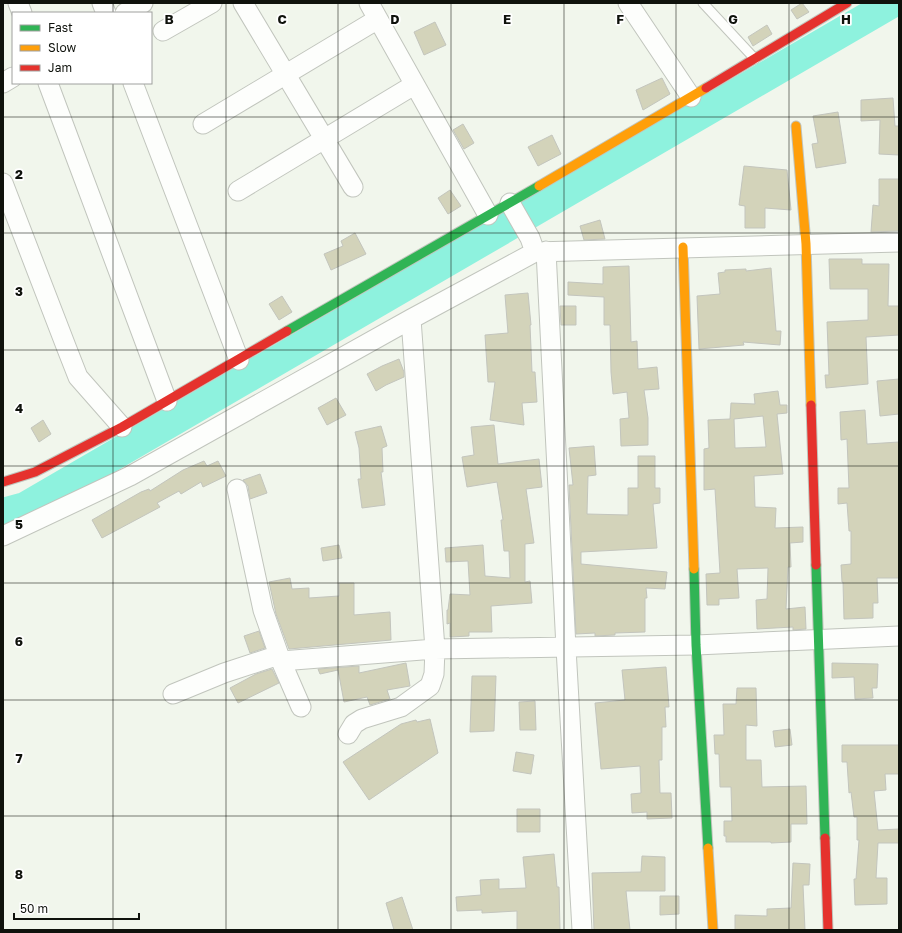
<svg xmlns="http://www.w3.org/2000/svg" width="902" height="933" font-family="'Golos Text',sans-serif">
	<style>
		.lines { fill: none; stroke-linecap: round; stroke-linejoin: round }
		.river { stroke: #8ef2de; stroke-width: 30 }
		.building { fill: #d3d3ba; stroke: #c3c5bd; fill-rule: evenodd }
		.lane-casing { stroke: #c1c5bd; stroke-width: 11 }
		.street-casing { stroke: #c1c5bd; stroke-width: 21 }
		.fast-casing { stroke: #c1c5bd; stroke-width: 11 }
		.slow-casing { stroke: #c1c5bd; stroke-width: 11 }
		.jam-casing { stroke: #c1c5bd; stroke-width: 11 }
		.lane { stroke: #fdfefc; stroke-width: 9 }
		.street { stroke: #fdfefc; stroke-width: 19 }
		.fast { stroke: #30b455; stroke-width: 9 }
		.slow { stroke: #ff9f0a; stroke-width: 9 }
		.jam { stroke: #e5322d; stroke-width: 9 }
		.grid { fill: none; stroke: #0f120c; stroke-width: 1; stroke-opacity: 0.55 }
		.grid-label { font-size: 13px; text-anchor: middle; font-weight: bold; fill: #0f120c; stroke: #fff; stroke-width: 3.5; stroke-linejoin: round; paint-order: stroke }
	</style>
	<rect width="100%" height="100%" fill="#f1f6ec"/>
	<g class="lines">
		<path class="river" d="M3,513L25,507L892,3"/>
	</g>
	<path class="building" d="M802,3L809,12L797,19L791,10Z
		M435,22L446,45L424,55L414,32Z
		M767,25L772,34L753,46L748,37Z
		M662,78L670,94L643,110L636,90Z
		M893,98L895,126H899V155L879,154L880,120L861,121V100Z
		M838,112L846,163L816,168L812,144L818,143L813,116Z
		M463,124L474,143L464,149L453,130Z
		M552,135L561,154L538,166L528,147Z
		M744,166L787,170L791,210L765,208V228H745V206L739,205Z
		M879,179H899V231L871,232L873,205L879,206Z
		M450,190L461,206L448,214L438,198Z
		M600,220L605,239L584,240L580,226Z
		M355,233L366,254L331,270L324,254L343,246L341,241Z
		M829,259H862V264H889L888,306H899V335L866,337L868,384L826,388L825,375H829L827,322L868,320V289H830Z
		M629,266L631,342L637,341L638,369L657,367L659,389L644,390L648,418V445L621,446L620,419L629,418L627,392L613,394L611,372L610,325H604V297L568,295V282L603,284V267Z
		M771,268L776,331H781L780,345L743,342L744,345L699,349L697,296L720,294L718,273L725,272V270L746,269V271Z
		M528,293L531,325H530L532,372H535L537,402L522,403L524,425L490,420L495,382H488L485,335L508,333L505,295Z
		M282,296L292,312L279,320L269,304Z
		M560,306H576V325H561Z
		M399,359L404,372V377L386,385L376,391L367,374L382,366Z
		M899,379V414L880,416L877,381Z
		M778,391L780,405H787V413L777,414L783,474L754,476L755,507L776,508L775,528L803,527V542L790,543L791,567H788L786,609L805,607L806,629L793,630V627L757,629L756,600L767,599L768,568L737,569L739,598L719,599V605H707L706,574L720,573L715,489L704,490V449L709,448L708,420L730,419L731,403L755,404L754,394ZM763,416L766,447L735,448L734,419Z
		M336,398L346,415L327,425L318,408Z
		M865,410L867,444L899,442V578H877L878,603H873V618L844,619L843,582H842L841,565L851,564V531H849L847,503L838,504V488H849L847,439L841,440L840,412Z
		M43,420L51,434L39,442L31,428Z
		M494,425L498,464L539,459L542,487L526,489L534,543L525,544V582L530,581L532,603L491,606L492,632H469V636L450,637V623L447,624V610H448L450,594L470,595L468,561L446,562L445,548L483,545L485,576L510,578L509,551H504L501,520H503L497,482L467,487L462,457L474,455L471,427Z
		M381,426L387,446L382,448L383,472H381L385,505L362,508L358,479H361L359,448L355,432Z
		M594,446L596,475L588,476L587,514L628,515V488H638V456H655V488H660V503L653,504L657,548L581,552V564L667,572L665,589L646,588L647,598H645V632L615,633V635L595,636V633L576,634L569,485H573L569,448Z
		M204,461L207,466L218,461L226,476L203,487L201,482L181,494L179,491L157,503L160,507L102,538L92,520L141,492L149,489L150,491L183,470Z
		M260,474L267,493L250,499L248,486L243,480Z
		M339,545L342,558L323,561L321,548Z
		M290,578L292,589L309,588V598L339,596V583H354V615L390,612L391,640L289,649L276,614L269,582Z
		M259,631L265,648L250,653L244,636Z
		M406,663L410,686L387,690L390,699L370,705L367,697L344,702L338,670L320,674L318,669L359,666V673Z
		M832,663L878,664L877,688H872L873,698L855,699L854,677L832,678Z
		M666,667L669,707H665L666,727H662V760H659L660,793H671L672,818L647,819V812L632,813L631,794L641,793L640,766L601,769L595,703L625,700L622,670Z
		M272,669L279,683L238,703L230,688L256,674Z
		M472,676H496L494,731L470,732Z
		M737,688H756L757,726L746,725V760H761L762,787L806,786L807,824H791V842L771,843V842H726V836H724V821H732L731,787H720L719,754H715L714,735H724L723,704H736Z
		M535,701L536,730H520L519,702Z
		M430,719L438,753L369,800L343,762L401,724L416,720L417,722Z
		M790,729L792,745L775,747L773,731Z
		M842,745H899V774H885L886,790L874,791L878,830L899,829V843H878L876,878H887V904L855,905L854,879H856L859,840H857V817H854L851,792L849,793L847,762H842Z
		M516,752L534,755L531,774L513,771Z
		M517,809H540V832H517Z
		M554,854L557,887H559L560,930H517V911L482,913V910L457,911L456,897L481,895L480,880L499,879V889L526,888L523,857Z
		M642,856L665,857V891H626L630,930H594L592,873L641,872Z
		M793,863L810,864L809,885H803L805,930H735V915L767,916V909L791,908Z
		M660,896H679V914L660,915Z
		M402,897L413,930H394L386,903Z"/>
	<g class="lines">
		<g class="lane-casing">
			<path id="lane" d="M703,3L755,59"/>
		</g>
		<g class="street-casing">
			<path id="street" d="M18,3L22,13
				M102,3L106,13
				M243,3L353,187
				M369,3L488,215
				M628,3L691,97
				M125,13L143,3
				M163,31L212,3
				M3,83L13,77
				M48,83L167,401
				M133,83L239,360
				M203,124L378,19
				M3,183L67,349L78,377L122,427
				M238,191L414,85
				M510,203L530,238L535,252
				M546,251L566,648L582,930
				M237,489L263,610L281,661L301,707
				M3,536L130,476L411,319L535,252L899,242
				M281,661L435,649L696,645L899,636
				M173,694L224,673L279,655
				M348,734L354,724L362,719L401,707L430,686L434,674L435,649L411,319"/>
		</g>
		<g class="fast-casing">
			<path id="fast" d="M287,331L539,186
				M816,565L825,838
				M694,569L696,645L708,848"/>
		</g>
		<g class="slow-casing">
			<path id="slow" d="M796,126L806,244L811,405
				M539,186L706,88
				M683,247L694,569
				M708,848L713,930"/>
		</g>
		<g class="jam-casing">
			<path id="jam" d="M706,88L847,3
				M811,405L816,565
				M3,482L35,472L122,427L287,331
				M825,838L828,930"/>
		</g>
		<use href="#lane" class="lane"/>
		<use href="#street" class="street"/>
		<use href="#fast" class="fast"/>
		<use href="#slow" class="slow"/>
		<use href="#jam" class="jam"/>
	</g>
	<path class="grid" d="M113,3V13M226,3V930M338,3V930M451,3V930M564,3V930M676,3V930M789,3V930M113,83V930M3,117H899M3,233H899M3,350H899M3,466H899M3,583H899M3,700H899M3,816H899"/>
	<g class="grid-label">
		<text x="169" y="24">B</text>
		<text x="282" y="24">C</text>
		<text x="395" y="24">D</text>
		<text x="507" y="24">E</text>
		<text x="620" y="24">F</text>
		<text x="733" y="24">G</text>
		<text x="846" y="24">H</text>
		<text x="19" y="179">2</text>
		<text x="19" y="296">3</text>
		<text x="19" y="413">4</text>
		<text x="19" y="529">5</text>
		<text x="19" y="646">6</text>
		<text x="19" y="763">7</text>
		<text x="19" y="879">8</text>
	</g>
	<rect width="902" height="933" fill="none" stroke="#0f120c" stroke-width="8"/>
	<rect x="12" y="12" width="140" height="72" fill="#ffffff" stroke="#9fa09e"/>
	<rect x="20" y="25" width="20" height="6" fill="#30b455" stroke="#9fa09e"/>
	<text x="48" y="32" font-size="12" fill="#0f120c">Fast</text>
	<rect x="20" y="45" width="20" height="6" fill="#ff9f0a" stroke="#9fa09e"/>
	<text x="48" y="52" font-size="12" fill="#0f120c">Slow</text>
	<rect x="20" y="65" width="20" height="6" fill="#e5322d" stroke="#9fa09e"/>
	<text x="48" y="72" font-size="12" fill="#0f120c">Jam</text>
	<path d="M14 913v6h125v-6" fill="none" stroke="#0f120c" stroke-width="2"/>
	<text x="20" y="913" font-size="12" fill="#0f120c" stroke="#ffffff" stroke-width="3" paint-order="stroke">50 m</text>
</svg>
